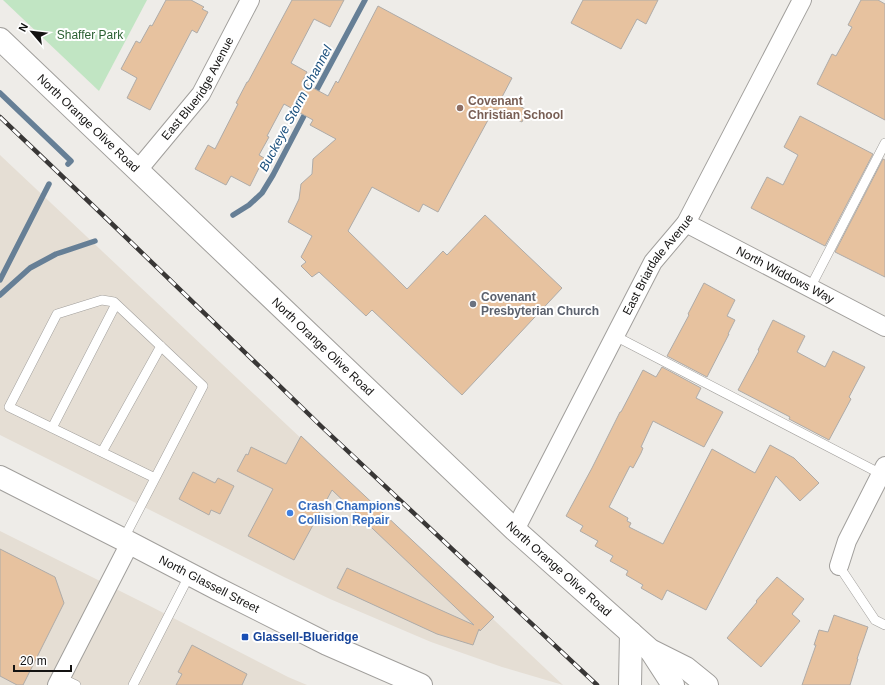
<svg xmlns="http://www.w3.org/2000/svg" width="885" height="685" font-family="Helvetica,sans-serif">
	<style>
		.built { fill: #e5ded4 }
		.green { fill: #c1e5c3 }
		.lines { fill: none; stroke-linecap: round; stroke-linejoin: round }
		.stream { stroke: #667f96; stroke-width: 5.5 }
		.building { fill: #e7c29f; stroke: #aeaba8 }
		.lane-casing { stroke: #a19f9c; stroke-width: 10 }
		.street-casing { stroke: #a19f9c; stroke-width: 20 }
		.secondary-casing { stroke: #a19f9c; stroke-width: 24 }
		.lane { stroke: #fff; stroke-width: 9 }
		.street { stroke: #fff; stroke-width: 18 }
		.secondary { stroke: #fff; stroke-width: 22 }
		.rail-casing { stroke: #393736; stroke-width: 4.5 }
		.rail { stroke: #fff; stroke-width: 3; stroke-dasharray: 9; stroke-linecap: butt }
		.education-dot { fill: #8d6e63; stroke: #fff; stroke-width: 1.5 }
		.worship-dot { fill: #6b7280; stroke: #fff; stroke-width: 1.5 }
		.shop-dot { fill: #3f7fe0; stroke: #fff; stroke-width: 1.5 }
		.transit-dot { fill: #1a4fb4; stroke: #fff; stroke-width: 1.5 }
		.labels { text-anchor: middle; stroke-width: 4; stroke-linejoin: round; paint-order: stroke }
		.park-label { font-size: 12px; fill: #2a5f31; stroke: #fff }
		.street-label { font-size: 12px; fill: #141312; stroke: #fff }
		.education-label { font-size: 12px; font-weight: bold; fill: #785e54; stroke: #fff; text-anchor: start }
		.worship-label { font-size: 12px; font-weight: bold; fill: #5b616d; stroke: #fff; text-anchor: start }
		.shop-label { font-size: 12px; font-weight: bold; fill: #366cbe; stroke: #fff; text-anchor: start }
		.transit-label { font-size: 12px; font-weight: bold; fill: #164399; stroke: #fff; text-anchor: start }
		.water-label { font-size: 13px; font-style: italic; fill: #1c517e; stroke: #fff }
	</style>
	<rect width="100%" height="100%" fill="#eeece8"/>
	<path class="built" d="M0,155L563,685L502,667L431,642L330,599L284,577L0,435Z
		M0,531L148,605L288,677L307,685H0Z"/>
	<path class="green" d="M3,0H147L99,91Z"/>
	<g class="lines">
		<path class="stream" d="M0,93L71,161L68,164
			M314,95L365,0
			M233,215L249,205L262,193L273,175L307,110
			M0,280L49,184
			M0,295L30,268L56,254L95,241"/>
	</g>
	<path class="building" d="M166,0H191L204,7L202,9L208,12L197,33L192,30L150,110L127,98L137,78L121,69L136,41L140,43L150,25L152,26Z
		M292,0H344L330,27L314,19L291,63L307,72L302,82L328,96L336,81L338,83L378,6L512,78L502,97L527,110L522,122L494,109L438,212L423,204L419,212L372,187L348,231L407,289L443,251L447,255L485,215L562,288L462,395L372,310L366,316L319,272L312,277L301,266L306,262L301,257L312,236L288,222L299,199L301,184L312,174L313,159L336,139L310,125L313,120L284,104L267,136L269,137L259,155L264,158L250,186L231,176L226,185L195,169L208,145L215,149L238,104L236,103L247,82H248Z
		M583,0H658L646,24L637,19L621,49L571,23Z
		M861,0H878L885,4V120L817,84L832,54L836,56L852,27L848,25Z
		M800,116L873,154L825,246L751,208L767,177L783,185L798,155L784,147Z
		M883,159L885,160V277L835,252Z
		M704,283L735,300L727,316L735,320L728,334H729L707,377L667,356L689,315L688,314Z
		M773,320L805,336L797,352L825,367L833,351L865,367L849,397L851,399L829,440L789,419L790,417L738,390L759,351L758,350Z
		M662,367L701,388L696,398L723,412L704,447L653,421L641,447L643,448L641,453L633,468L630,466L609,507L628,518L627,521L631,523L629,527L663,544L712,449L755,473L770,445L794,458L819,483L800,501L776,476L706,610L667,590L662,600L641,588L643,585L626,575L628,571L610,561L613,556L595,546L598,541L580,531L583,526L566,516L592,468L620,412H621L643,370L656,377Z
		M301,436L494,617L480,631L479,629L473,645L437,634L337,588L347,568L474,625L332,490L294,560L248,536L273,489L237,471L246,454L248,455L251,447L286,464Z
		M193,472L215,483L218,478L234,486L220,514L211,510L209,515L179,499Z
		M0,549L55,577L64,603L23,685H17L0,676Z
		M777,577L804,599L792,614L800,621L761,667L727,638L757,602L756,601Z
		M834,615L868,627L857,659H858L850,685H802L816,645H814L819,630L828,632Z
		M192,645L247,674L242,685H176L182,674L178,672Z"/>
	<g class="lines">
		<g class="lane-casing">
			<path id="lane" d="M810,288L885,143
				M615,336L881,474
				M52,428L116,304
				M102,452L161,346
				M123,540L203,386L114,302L102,300L57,314L9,407L155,478
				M839,566L875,620L885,625
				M61,678L76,685
				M133,685L190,574"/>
		</g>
		<g class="street-casing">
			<g id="street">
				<path id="s1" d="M137,171L201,94L250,0"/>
				<path id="s2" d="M686,223L885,327"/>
				<path id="s3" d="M515,530L535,491L653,262L686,223L802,0"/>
				<path d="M839,566L847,541L885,466"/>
				<path d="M57,685L130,543"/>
			</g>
		</g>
		<g class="secondary-casing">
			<g id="secondary">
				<path id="s4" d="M0,39L515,530L650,650L686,668L707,685"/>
				<path id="s5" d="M0,477L130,543L218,589L327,644L421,685"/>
				<path d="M651,651L673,685"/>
				<path d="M630,685L631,633"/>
			</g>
		</g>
		<use href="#lane" class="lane"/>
		<use href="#street" class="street"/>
		<use href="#secondary" class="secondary"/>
		<g class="rail-casing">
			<path id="rail" d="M0,117L108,220L322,427L597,685"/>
		</g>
		<use href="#rail" class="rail"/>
	</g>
	<circle class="education-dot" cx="460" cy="108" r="4"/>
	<circle class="worship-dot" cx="473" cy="304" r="4"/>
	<circle class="shop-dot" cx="290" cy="513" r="4"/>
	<rect class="transit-dot" x="241" y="633" width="8" height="8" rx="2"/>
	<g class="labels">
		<g class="park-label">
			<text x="90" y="39">Shaffer Park</text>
		</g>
		<g class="street-label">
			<text dy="4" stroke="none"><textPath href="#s1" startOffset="103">East Blueridge Avenue</textPath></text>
			<text dy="4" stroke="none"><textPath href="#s4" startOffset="122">North Orange Olive Road</textPath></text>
			<text dy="4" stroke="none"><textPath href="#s3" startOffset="302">East Briardale Avenue</textPath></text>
			<text dy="4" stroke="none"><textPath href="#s2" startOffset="112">North Widdows Way</textPath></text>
			<text dy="4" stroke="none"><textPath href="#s4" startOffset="446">North Orange Olive Road</textPath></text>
			<text dy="4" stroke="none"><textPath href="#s4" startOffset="770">North Orange Olive Road</textPath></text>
			<text dy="4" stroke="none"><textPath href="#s5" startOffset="235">North Glassell Street</textPath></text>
		</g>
		<g class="education-label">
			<text x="468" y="105">Covenant<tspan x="468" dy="14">Christian School</tspan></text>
		</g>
		<g class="worship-label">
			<text x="481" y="301">Covenant<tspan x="481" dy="14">Presbyterian Church</tspan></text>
		</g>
		<g class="shop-label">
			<text x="298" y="510">Crash Champions<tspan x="298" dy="14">Collision Repair</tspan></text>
		</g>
		<g class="transit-label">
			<text x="253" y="641">Glassell-Blueridge</text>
		</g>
		<g class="water-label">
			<text transform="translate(295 108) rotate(-62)" y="5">Buckeye Storm Channel</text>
		</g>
	</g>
	<g transform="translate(32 32) rotate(298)" stroke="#ffffff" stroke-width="3" paint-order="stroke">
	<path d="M0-3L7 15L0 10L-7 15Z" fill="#141312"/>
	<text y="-6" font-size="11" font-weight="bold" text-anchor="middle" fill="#141312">N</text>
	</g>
	<path d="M14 665v6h57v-6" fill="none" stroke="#141312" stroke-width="2"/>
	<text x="20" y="665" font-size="12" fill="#141312" stroke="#ffffff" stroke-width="3" paint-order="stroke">20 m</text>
</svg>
